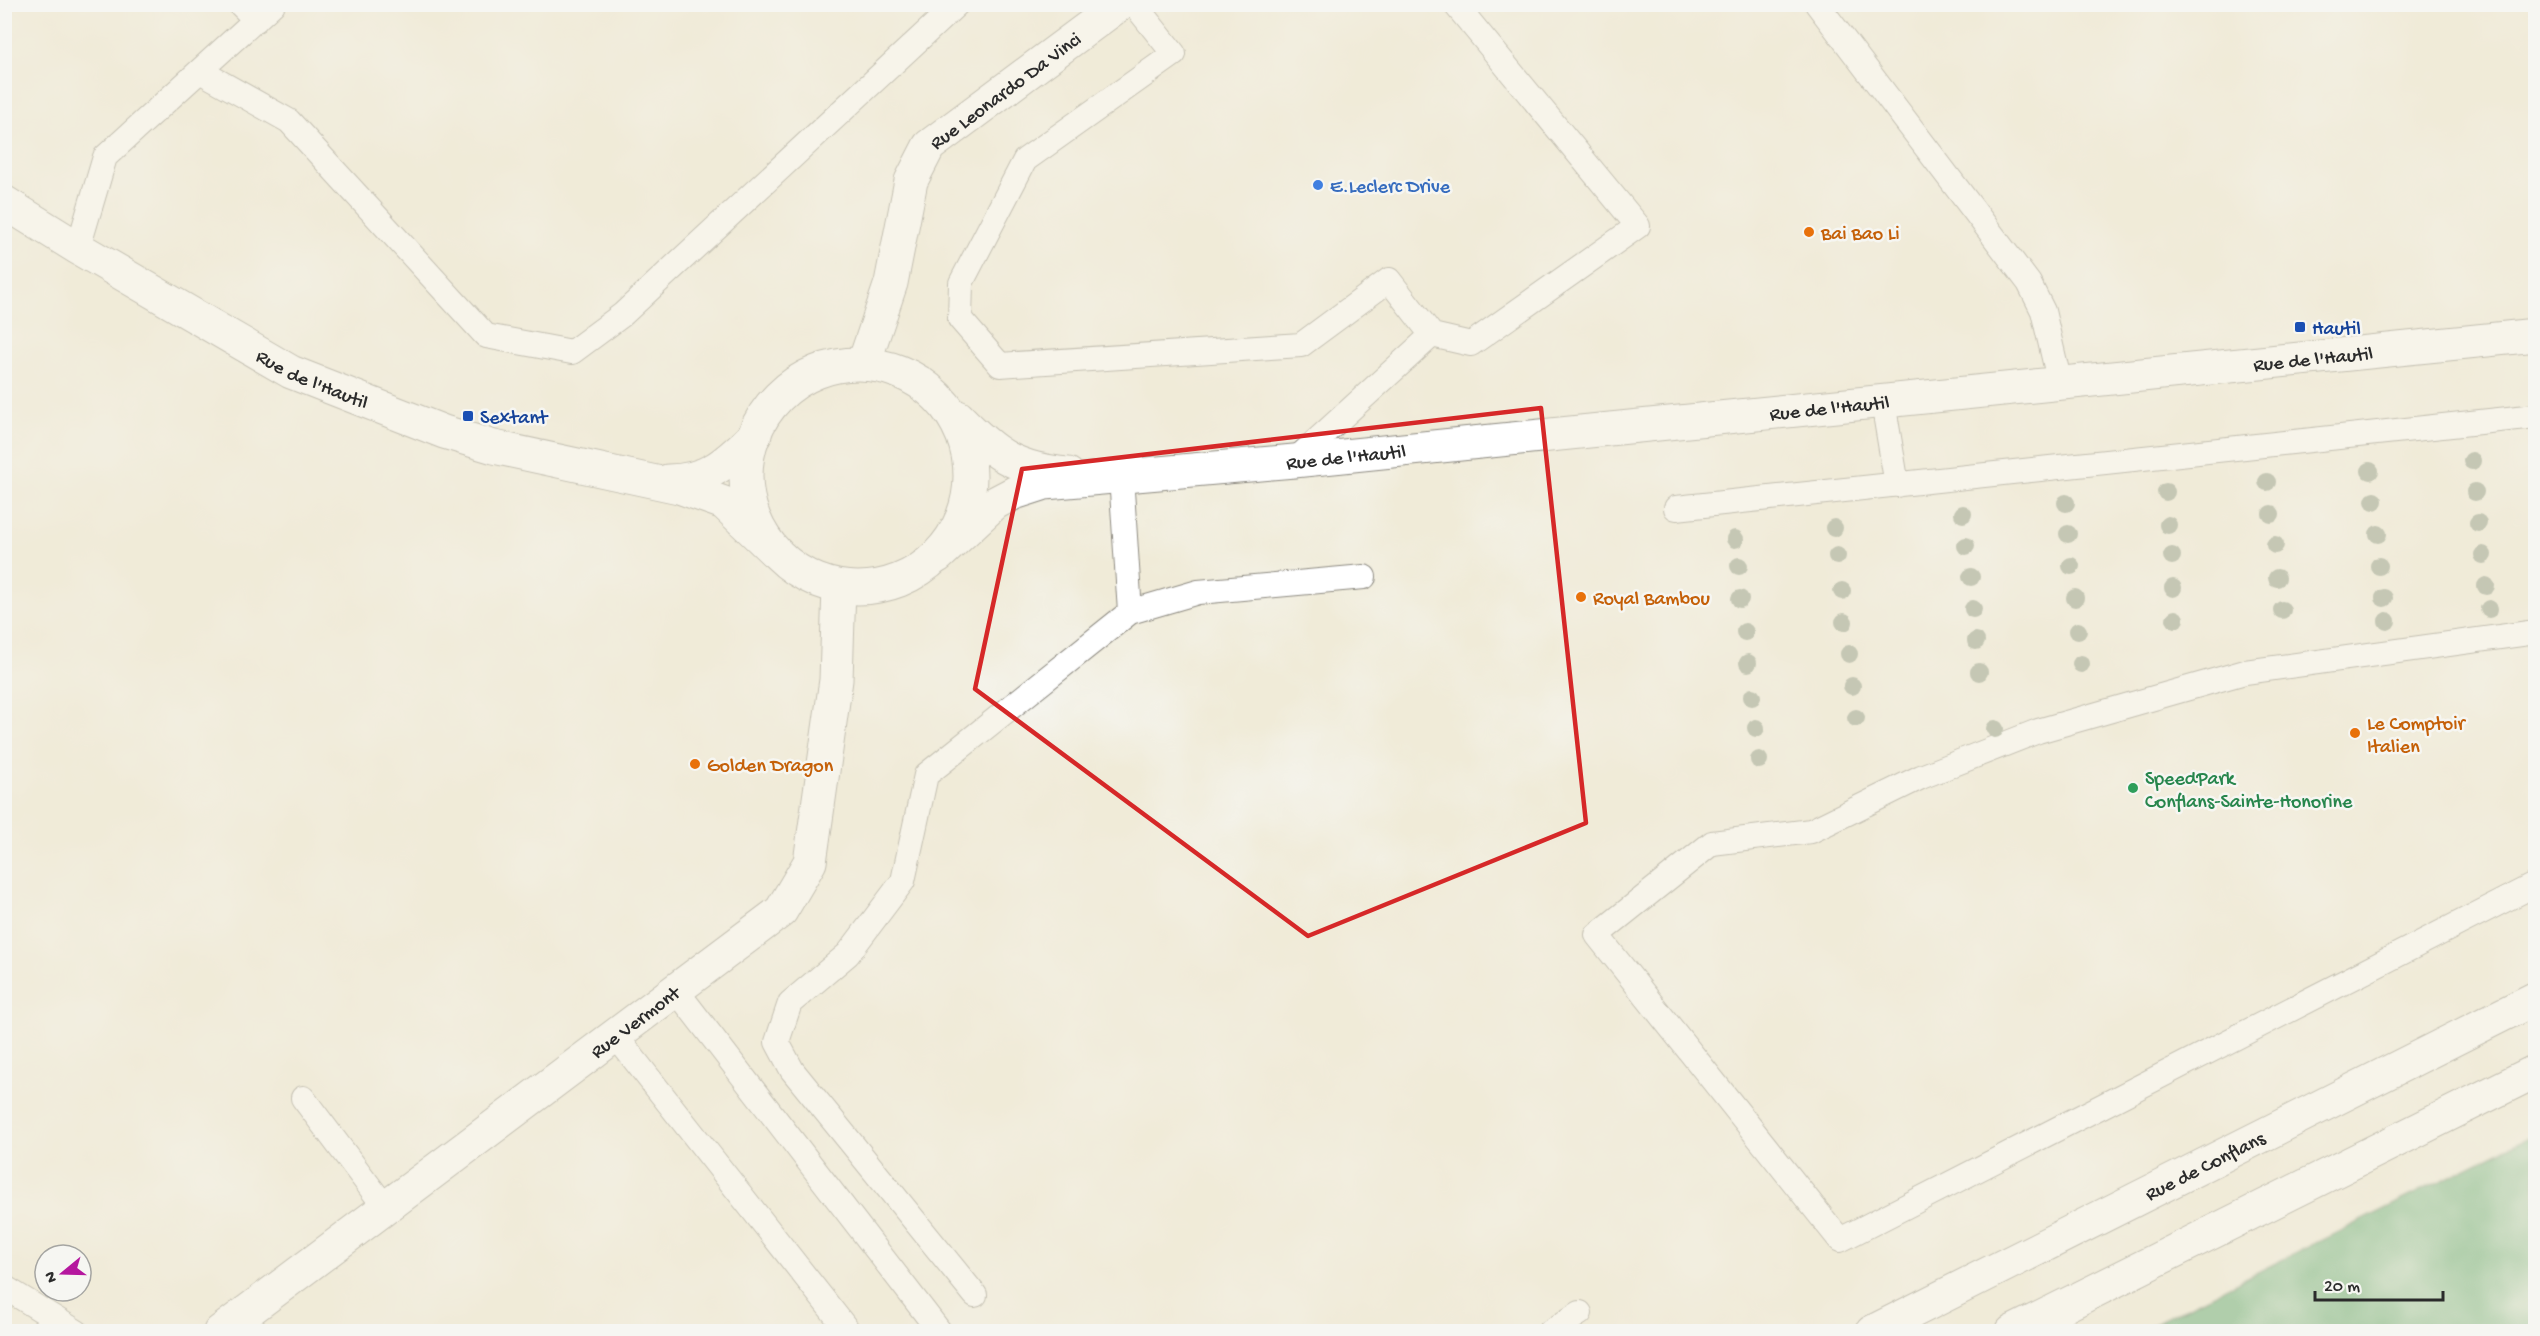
<svg xmlns="http://www.w3.org/2000/svg" width="2540" height="1336" font-family="'Gochi Hand',sans-serif">
	<style>
		.forest { fill: #62ac73; stroke: #466c4f; stroke-width: 1.5 }
		.lines { fill: none; stroke-linecap: round; stroke-linejoin: round }
		.lane-casing { stroke: #8e8b82; stroke-width: 26 }
		.street-casing { stroke: #8e8b82; stroke-width: 35 }
		.primary-casing { stroke: #8e8b82; stroke-width: 35 }
		.lane { stroke: #fff; stroke-width: 24 }
		.street { stroke: #fff; stroke-width: 33 }
		.primary { stroke: #fff; stroke-width: 33 }
		.tree { fill: #909b88 }
		.marked { fill: none; stroke: #d62828; stroke-width: 4.5; stroke-linejoin: round }
		.shop-dot { fill: #3f7fe0; stroke: #f6f6f2; stroke-width: 2 }
		.food-dot { fill: #e8710a; stroke: #f6f6f2; stroke-width: 2 }
		.transit-dot { fill: #1a4fb4; stroke: #f6f6f2; stroke-width: 2 }
		.leisure-dot { fill: #2e9e5b; stroke: #f6f6f2; stroke-width: 2 }
		.labels { text-anchor: middle; stroke-width: 5; stroke-linejoin: round; paint-order: stroke }
		.street-label { font-size: 20px; fill: #2b2b2b; stroke: #f6f6f2 }
		.shop-label { font-size: 20px; fill: #366cbe; stroke: #f6f6f2; text-anchor: start }
		.food-label { font-size: 20px; fill: #c56008; stroke: #f6f6f2; text-anchor: start }
		.transit-label { font-size: 20px; fill: #164399; stroke: #f6f6f2; text-anchor: start }
		.leisure-label { font-size: 20px; fill: #27864d; stroke: #f6f6f2; text-anchor: start }
	</style>
	<rect width="100%" height="100%" fill="#f6f6f2"/>
	<filter id="ink" filterUnits="userSpaceOnUse"><feTurbulence type="fractalNoise" baseFrequency=".0167" numOctaves="2"/><feDisplacementMap in="SourceGraphic" scale="12" xChannelSelector="R" yChannelSelector="G"/><feConvolveMatrix kernelMatrix="1 2 1 2 8 2 1 2 1" color-interpolation-filters="sRGB"/></filter>
	<filter id="wash" filterUnits="userSpaceOnUse"><feTurbulence type="fractalNoise" baseFrequency=".008" numOctaves="4" result="noise"/><feDisplacementMap in="SourceGraphic" scale="24" xChannelSelector="R" yChannelSelector="G"/><feGaussianBlur stdDeviation="1.35" result="paint"/><feColorMatrix in="noise" values="0 0 0 0 0 0 0 0 0 0 0 0 0 0 0 0 0 1.4 0 .05"/><feComposite in="paint" operator="in"/></filter>
	<g filter="url(#wash)">
		<rect width="100%" height="100%" fill="#f0ebd8"/>
		<path class="forest" d="M2535,1134V1331H2139Z"/>
	</g>
	<g filter="url(#ink)">
		<g class="lines">
			<g class="lane-casing">
				<path id="lane" d="M240,4L256,20
					M1134,4L1174,54L1025,160L961,283L960,319L1000,365L1301,345L1389,280L1432,335L1294,461
					M1817,4L2029,283L2043,311L2060,384
					M200,71L289,121L486,336L572,352L622,315L957,4
					M78,248L105,157L273,4
					M1432,335L1471,344L1638,226L1455,4
					M1883,402L1897,485
					M1121,476L1130,612
					M1676,508L2536,416
					M2536,632L2245,672L2038,731L1921,777L1811,831L1712,843L1597,935L1840,1240L2536,884
					M676,990L940,1332
					M615,1035L849,1332
					M303,1098L385,1207
					M4,1287L77,1332
					M975,1295L792,1070L777,1042L790,1003L848,954L903,881L926,775L1130,612L1198,592L1364,577
					M1550,1332L1580,1313"/>
			</g>
			<g class="street-casing">
				<g id="street">
					<path id="s1" d="M4,202L78,248L291,372L444,432L494,447L679,487L724,503L774,551"/>
					<path id="s2" d="M864,363L891,283L911,181L929,146L1120,4"/>
					<circle cx="858" cy="476" r="112"/>
					<path d="M958,417C995,455 1015,469 1068,474"/>
					<path d="M668,481C709,481 727,462 755,435"/>
					<path id="s3" d="M938,556L995,503L1014,493L1045,483L1294,461L2536,335"/>
					<path id="s4" d="M220,1332L781,911L810,862L836,680L839,587"/>
				</g>
			</g>
			<g class="primary-casing">
				<g id="primary">
					<path id="s5" d="M1872,1332L2536,998"/>
					<path d="M2012,1332L2536,1071"/>
				</g>
			</g>
			<use href="#lane" class="lane"/>
			<use href="#street" class="street"/>
			<use href="#primary" class="primary"/>
		</g>
		<g class="tree">
			<circle cx="2472" cy="461" r="9"/>
			<circle cx="2370" cy="471" r="9"/>
			<circle cx="2267" cy="482" r="9"/>
			<circle cx="2166" cy="492" r="9"/>
			<circle cx="2475" cy="492" r="9"/>
			<circle cx="2374" cy="501" r="9"/>
			<circle cx="2066" cy="503" r="9"/>
			<circle cx="1963" cy="514" r="9"/>
			<circle cx="2271" cy="514" r="9"/>
			<circle cx="2478" cy="523" r="9"/>
			<circle cx="2168" cy="525" r="9"/>
			<circle cx="1834" cy="528" r="9"/>
			<circle cx="2068" cy="534" r="9"/>
			<circle cx="2378" cy="534" r="9"/>
			<circle cx="1735" cy="539" r="9"/>
			<circle cx="2275" cy="545" r="9"/>
			<circle cx="1966" cy="546" r="9"/>
			<circle cx="2483" cy="555" r="9"/>
			<circle cx="1837" cy="556" r="9"/>
			<circle cx="2172" cy="556" r="9"/>
			<circle cx="1739" cy="566" r="9"/>
			<circle cx="2071" cy="566" r="9"/>
			<circle cx="2379" cy="566" r="9"/>
			<circle cx="1971" cy="577" r="9"/>
			<circle cx="2277" cy="578" r="9"/>
			<circle cx="2486" cy="586" r="9"/>
			<circle cx="2173" cy="588" r="9"/>
			<circle cx="1842" cy="591" r="9"/>
			<circle cx="2075" cy="598" r="9"/>
			<circle cx="2384" cy="598" r="9"/>
			<circle cx="1740" cy="599" r="9"/>
			<circle cx="1973" cy="609" r="9"/>
			<circle cx="2489" cy="609" r="9"/>
			<circle cx="2282" cy="610" r="9"/>
			<circle cx="2175" cy="619" r="9"/>
			<circle cx="2387" cy="621" r="9"/>
			<circle cx="1844" cy="622" r="9"/>
			<circle cx="2078" cy="631" r="9"/>
			<circle cx="1745" cy="632" r="9"/>
			<circle cx="1976" cy="641" r="9"/>
			<circle cx="1849" cy="654" r="9"/>
			<circle cx="1748" cy="663" r="9"/>
			<circle cx="2081" cy="664" r="9"/>
			<circle cx="1979" cy="672" r="9"/>
			<circle cx="1852" cy="686" r="9"/>
			<circle cx="1752" cy="697" r="9"/>
			<circle cx="1856" cy="718" r="9"/>
			<circle cx="1756" cy="728" r="9"/>
			<circle cx="1995" cy="729" r="9"/>
			<circle cx="1759" cy="760" r="9"/>
		</g>
	</g>
	<path d="M0 0H2540V1336H0ZM1541,408L1586,823L1308,936L975,689L1022,469Z" fill="#f0ebd8" fill-opacity=".55" fill-rule="evenodd"/>
	<path class="marked" d="M1541,408L1586,823L1308,936L975,689L1022,469Z"/>
	<circle class="shop-dot" cx="1318" cy="185" r="6"/>
	<g class="food-dot">
		<circle cx="1809" cy="232" r="6"/>
		<circle cx="1581" cy="597" r="6"/>
		<circle cx="2355" cy="733" r="6"/>
		<circle cx="695" cy="764" r="6"/>
	</g>
	<g class="transit-dot">
		<rect x="2294" y="321" width="12" height="12" rx="3"/>
		<rect x="462" y="410" width="12" height="12" rx="3"/>
	</g>
	<circle class="leisure-dot" cx="2133" cy="788" r="6"/>
	<g class="labels">
		<g class="street-label">
			<text dy="7" stroke="none"><textPath href="#s2" startOffset="322">Rue Leonardo Da Vinci</textPath></text>
			<text dy="7" stroke="none"><textPath href="#s3" startOffset="1406">Rue de l'Hautil</textPath></text>
			<text dy="7" stroke="none"><textPath href="#s1" startOffset="356">Rue de l'Hautil</textPath></text>
			<text dy="7" stroke="none"><textPath href="#s3" startOffset="920">Rue de l'Hautil</textPath></text>
			<text dy="7" stroke="none"><textPath href="#s3" startOffset="434">Rue de l'Hautil</textPath></text>
			<text dy="7" stroke="none"><textPath href="#s4" startOffset="518">Rue Vermont</textPath></text>
			<text dy="7" stroke="none"><textPath href="#s5" startOffset="372">Rue de Conflans</textPath></text>
		</g>
		<g class="shop-label">
			<text x="1330" y="192">E.Leclerc Drive</text>
		</g>
		<g class="food-label">
			<text x="1821" y="239">Bai Bao Li</text>
			<text x="1593" y="604">Royal Bambou</text>
			<text x="2367" y="729">Le Comptoir<tspan x="2367" dy="23">Italien</tspan></text>
			<text x="707" y="771">Golden Dragon</text>
		</g>
		<g class="transit-label">
			<text x="2312" y="334">Hautil</text>
			<text x="480" y="423">Sextant</text>
		</g>
		<g class="leisure-label">
			<text x="2145" y="784">SpeedPark<tspan x="2145" dy="23">Conflans-Sainte-Honorine</tspan></text>
		</g>
	</g>
	<rect width="2540" height="1336" fill="none" stroke="#f6f6f2" stroke-width="24"/>
	<g transform="translate(63 1273) rotate(251)"><circle r="28" fill="#f6f6f2" stroke="#a5a5a2" stroke-width="1.5"/>
	<path d="M0-4.5L10 22L0 15L-10 22Z" fill="#b5179e"/>
	<text y="-9" font-size="16" font-weight="bold" text-anchor="middle" fill="#2b2b2b">N</text>
	</g>
	<path d="M2315 1291v9h128v-9" fill="none" stroke="#2b2b2b" stroke-width="3"/>
	<text x="2324" y="1291" font-size="18" fill="#2b2b2b" stroke="#f6f6f2" stroke-width="4.5" paint-order="stroke">20 m</text>
</svg>
